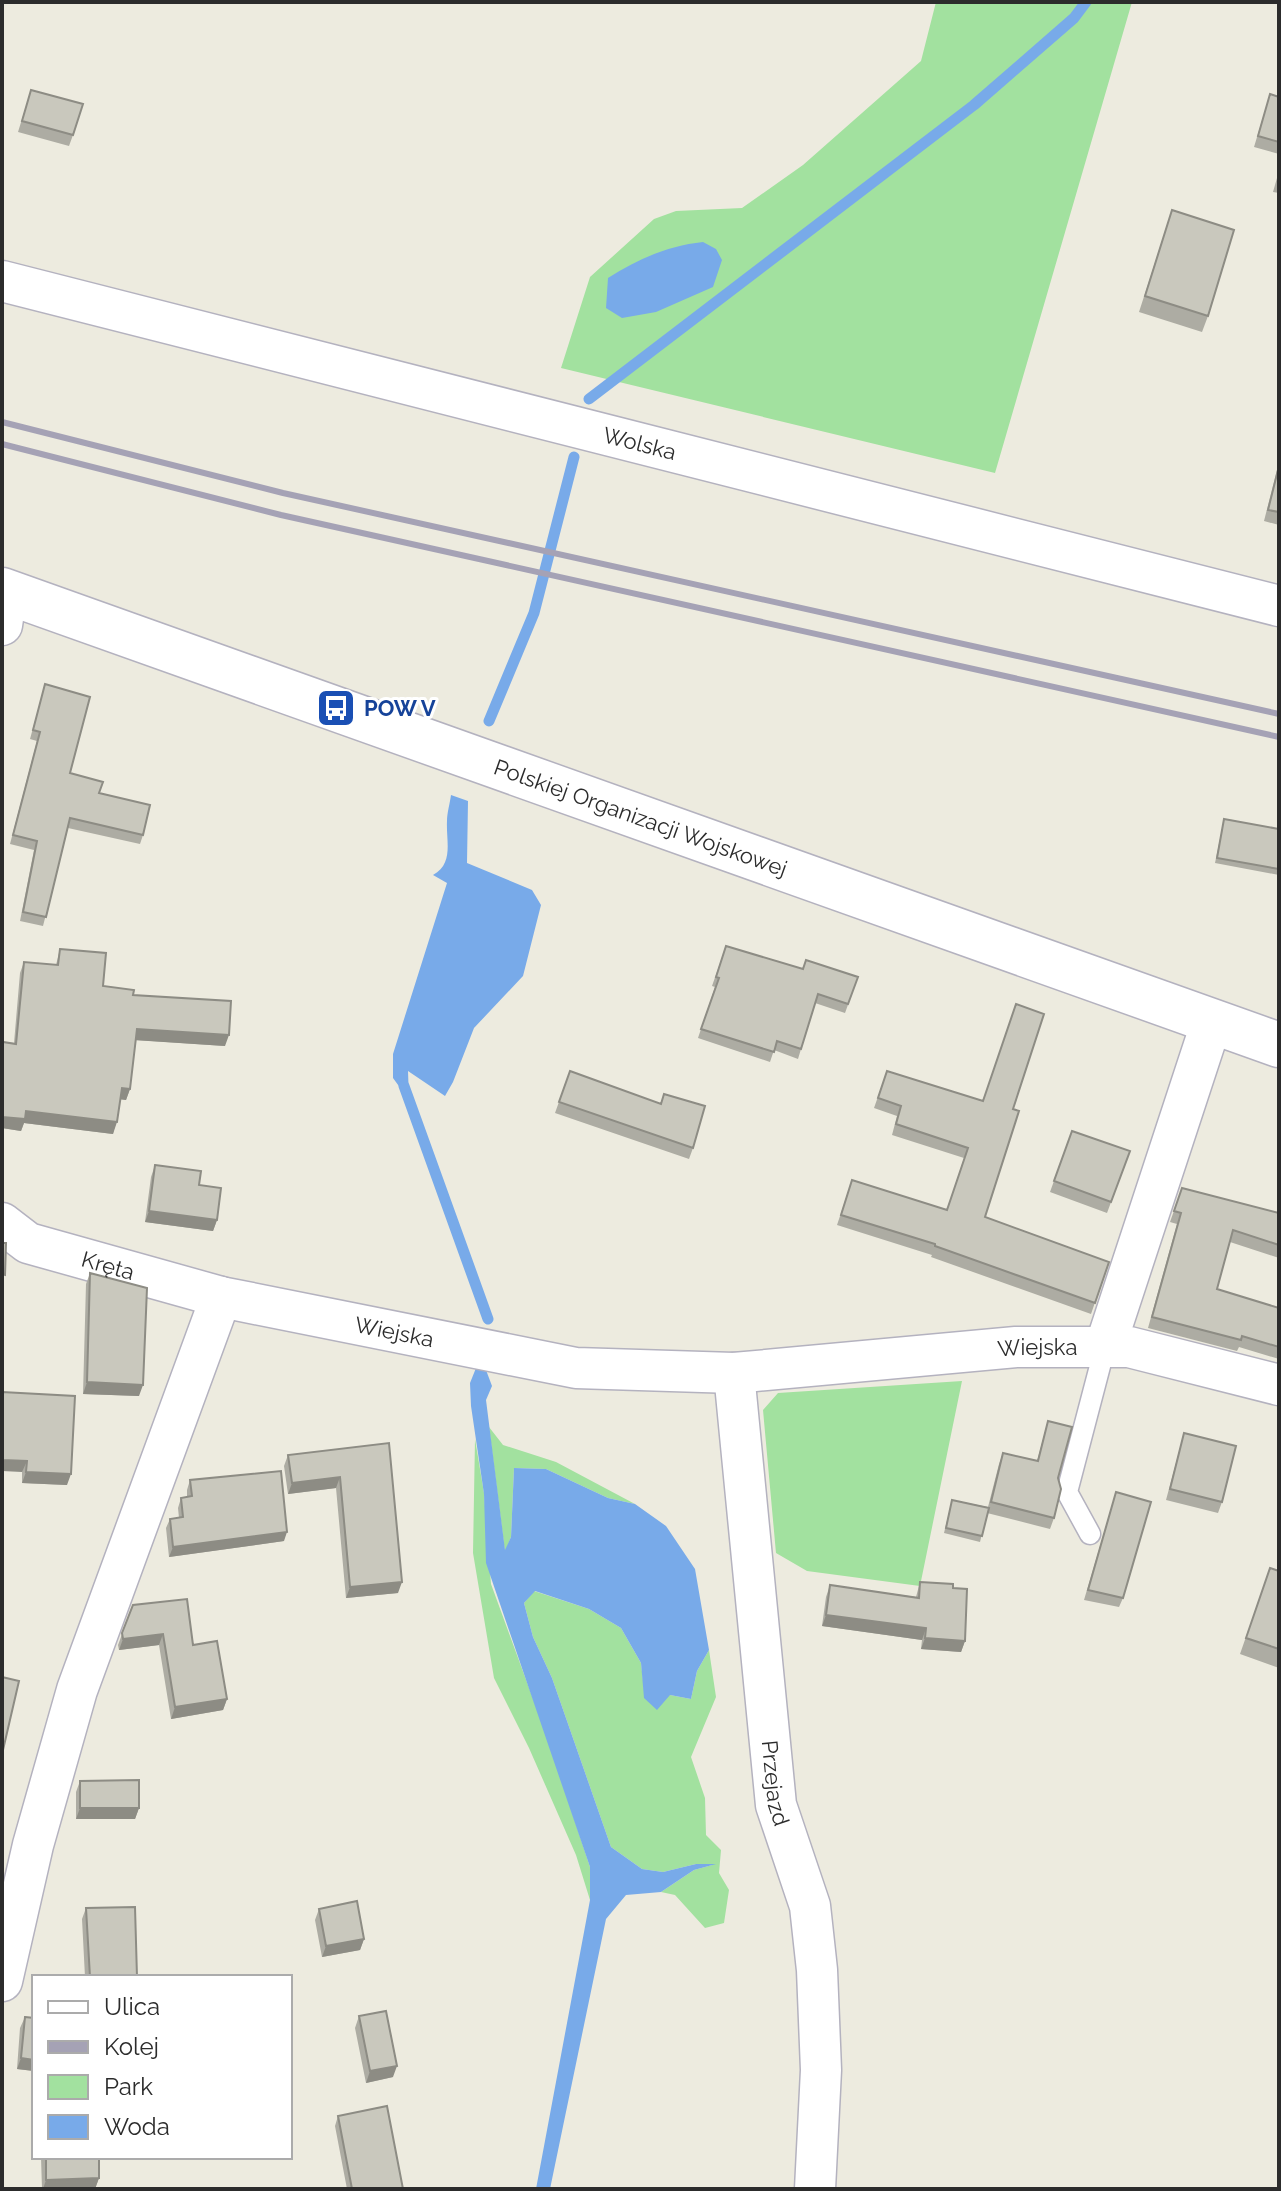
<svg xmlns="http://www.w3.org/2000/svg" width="1281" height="2191" font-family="Raleway,sans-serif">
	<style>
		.green { fill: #a2e19f }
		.water { fill: #78aae9 }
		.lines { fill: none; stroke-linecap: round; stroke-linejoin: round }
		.stream { stroke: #78aae9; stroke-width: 11 }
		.lane-casing { stroke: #b4b2bf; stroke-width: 23 }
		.street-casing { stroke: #b4b2bf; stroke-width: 43 }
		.secondary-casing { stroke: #b4b2bf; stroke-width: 47 }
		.lane { stroke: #fff; stroke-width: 20 }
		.street { stroke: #fff; stroke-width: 40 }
		.secondary { stroke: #fff; stroke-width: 44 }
		.rail { stroke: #a5a2b5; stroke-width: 6 }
		.wall { fill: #adaca3 }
		.shaded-wall { fill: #8d8c84 }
		.building { fill: #c9c8bd; stroke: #8d8c84; stroke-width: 2 }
		.labels { text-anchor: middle; stroke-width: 6; stroke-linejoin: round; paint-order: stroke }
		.street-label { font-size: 22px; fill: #2c2c2c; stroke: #fff }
		.transit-label { font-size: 22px; font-weight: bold; fill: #164399; stroke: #fff; text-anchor: start }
	</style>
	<rect width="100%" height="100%" fill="#edebdf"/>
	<path class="green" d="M936,2H1132L995,473L561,368L590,277L654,219L676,211L742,208L803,165L921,61Z
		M962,1381L920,1586L807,1571L776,1553L763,1410L778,1393Z
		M489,1427L503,1445L556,1462L635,1504L608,1498L546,1469L514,1468L511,1537L505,1552Z
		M475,1439L484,1493L491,1584L547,1737L590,1867V1900L576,1855L529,1748L494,1678L473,1553Z
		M534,1591L589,1609L621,1628L641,1663L645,1698L670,1695L691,1699L697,1671L709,1650L716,1697L691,1757L705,1798L706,1835L721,1850L719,1873L729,1890L724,1923L705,1928L675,1895L661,1892L694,1870L712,1865L696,1864L663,1872L642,1869L611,1847L552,1678L533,1637L524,1603Z"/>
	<path class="water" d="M703,242L716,249L722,260L713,287L656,312L622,318L606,308L608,278C638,259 667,246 703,242Z
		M451,795L468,801L467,863L532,890L541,905L523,976L474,1028L453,1082L445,1096L408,1071L409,1100L393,1078V1054L447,883L433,875C454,863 446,842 447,821C447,813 450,803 451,795Z
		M476,1368L486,1370L492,1386L486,1400L505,1550L511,1537L514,1468L546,1469L608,1498L635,1504L666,1526L695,1569L709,1650L697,1671L691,1699L670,1695L657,1710L644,1698L641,1663L621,1628L589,1609L535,1591L524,1603L533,1637L552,1678L611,1847L642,1869L663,1872L696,1864H716L694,1870L661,1892L626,1895L606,1919L550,2189H536L590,1900V1867L486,1563L484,1494L471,1406L470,1383Z"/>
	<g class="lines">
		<path class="stream" d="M589,399L974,105L1074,18L1086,2
			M489,721L534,613L574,457
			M404,1086L488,1319"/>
		<g class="lane-casing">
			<path id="lane" d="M1090,1534L1067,1492L1105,1347"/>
		</g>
		<g class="street-casing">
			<g id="street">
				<path id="s1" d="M2,281L1279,606"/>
				<path d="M2,625L7,592"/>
				<path id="s2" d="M2,1223L28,1243L221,1297L576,1368L734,1373L1016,1347H1129L1279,1385"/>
				<path d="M1105,1347L1212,1021"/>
				<path id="s3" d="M734,1373L776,1805L810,1906L817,1970L821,2070L815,2189"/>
				<path d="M2,1981L33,1845L77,1690L221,1297"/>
			</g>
		</g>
		<g class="secondary-casing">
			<g id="secondary">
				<path id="s4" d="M2,590L1279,1045"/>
			</g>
		</g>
		<use href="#lane" class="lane"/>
		<use href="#street" class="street"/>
		<use href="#secondary" class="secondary"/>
		<path class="rail" d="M2,422L283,493L1279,714
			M2,444L281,515L1279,737"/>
	</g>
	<path class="wall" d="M31,90L73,135L69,146L18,132Z
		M1270,94L1279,97V154L1254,147Z
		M1279,171V193L1273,192Z
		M1172,210L1208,316L1202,332L1139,312Z
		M1279,462V525L1264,521Z
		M45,684L70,773L99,793L143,835L140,844L68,828L43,926L20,921L34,850L10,844L37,741L30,739Z
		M1224,819L1279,829V875L1215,863Z
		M726,946L803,969L858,977L845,1013L815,1003L798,1059L774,1050L770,1062L698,1038L715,987L712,986Z
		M60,949L103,986L133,995L225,1046L136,1040L130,1089L126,1100L120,1099L113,1134L24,1123L21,1131L2,1128V1046L3,1042L14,1043L20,973L24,962L56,965Z
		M570,1071L661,1104L664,1094L693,1148L689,1159L555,1113Z
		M887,1071L983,1101L1013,1109L985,1217L1109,1262L1091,1314L931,1257L932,1255L837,1225L852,1180L947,1210L964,1158L892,1135L897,1116L874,1108Z
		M1072,1131L1130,1151L1107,1213L1050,1192Z
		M155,1165L199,1185L217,1220L213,1231L145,1222L151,1177Z
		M1182,1188L1279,1213V1258L1230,1242L1217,1289L1279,1308V1359L1239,1347L1237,1351L1148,1328L1177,1224L1170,1222Z
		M90,1273L139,1396L83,1394L86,1284Z
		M2,1392L67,1485L22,1483V1472Z
		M1048,1421L1058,1478L1054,1518L1050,1529L987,1513L980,1542L944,1533L952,1500L988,1507L999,1464L1003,1453L1037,1461Z
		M1184,1433L1222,1502L1218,1513L1166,1500Z
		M389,1443L398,1593L346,1598L336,1488L288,1494L284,1466L288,1455Z
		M190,1480L284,1541L169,1557L166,1528L170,1519L179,1518L178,1508L181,1498L187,1497V1490Z
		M1116,1492L1123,1598L1119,1607L1084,1600Z
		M1270,1568L1279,1571V1668L1240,1654Z
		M920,1582L953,1588L965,1641L961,1652L921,1649L922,1640L822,1626L826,1597L830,1585L916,1597Z
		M133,1605L193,1645L227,1699L223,1710L171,1719L159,1645L119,1650L118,1645Z
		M80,1781L139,1808L135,1819H76V1792Z
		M86,1908L137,1977H85L82,1919Z
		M319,1909L364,1939L360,1950L322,1957L315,1920Z
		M359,2016L393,2077L366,2083L355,2028Z
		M25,2017L34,2018V2071L17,2069L20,2028Z
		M338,2116L403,2189H347L335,2126Z
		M41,2157H99V2178L95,2189H42Z"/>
	<path class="shaded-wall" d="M137,1029L229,1035L225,1046L133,1040Z
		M122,1088L130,1089L126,1100L118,1099Z
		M26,1111L117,1122L113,1134L24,1123L21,1131L2,1128V1117Z
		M149,1211L217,1220L213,1231L145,1222Z
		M87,1382L143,1385L139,1396L83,1394Z
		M2,1460L27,1461L22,1472L2,1471Z
		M26,1472L71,1474L67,1485L22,1483Z
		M340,1477L336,1488L288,1494L292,1483Z
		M287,1532L284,1541L169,1557L173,1547Z
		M402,1582L398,1593L346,1598L350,1587Z
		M826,1615L926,1628L922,1640L822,1626Z
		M163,1634L159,1645L119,1650L123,1639Z
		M925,1638L965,1641L961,1652L921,1649Z
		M227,1699L223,1710L171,1719L175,1707Z
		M80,1808H139L135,1819H76Z
		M364,1939L360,1950L322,1957L326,1946Z
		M21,2058L34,2060V2071L17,2069Z
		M397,2066L393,2077L366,2083L370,2071Z
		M99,2178L95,2189H43L46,2180Z"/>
	<path class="building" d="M31,90L83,104L73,135L22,121Z
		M1270,94L1279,97V142L1258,136Z
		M1172,210L1234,230L1208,316L1145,296Z
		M1279,466V512L1268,510Z
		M45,684L90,697L70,773L103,782L99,793L150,805L143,835L70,818L46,917L23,912L37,841L13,835L40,732L33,730Z
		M1224,819L1279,829V869L1217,858Z
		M726,946L803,969L806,960L858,977L848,1004L818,994L801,1049L777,1041L774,1052L701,1029L719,978L716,977Z
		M60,949L106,953L103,986L134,990L133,995L231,1001L229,1035L137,1029L130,1089L122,1088L117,1122L26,1111L25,1119L2,1117L3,1072H2V1050L3,1042L16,1044L24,962L58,965Z
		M1016,1004L1044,1014L1013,1109L1019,1111L985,1217L1109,1262L1095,1303L935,1246V1244L841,1215L852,1180L947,1210L968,1148L896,1124L901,1106L878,1098L887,1071L983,1101Z
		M570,1071L661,1104L664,1094L705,1106L693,1148L559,1102Z
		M1072,1131L1130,1151L1111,1202L1054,1181Z
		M155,1165L201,1171L199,1185L221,1188L217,1220L149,1211Z
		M1182,1188L1279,1213V1245L1233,1230L1217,1289L1279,1308V1347L1242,1336L1241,1340L1152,1317L1181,1213L1174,1211Z
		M2,1243H6L5,1275L2,1274Z
		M90,1273L147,1288L143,1385L87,1382Z
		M2,1392L75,1396L71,1474L26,1472L27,1461L2,1460Z
		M1048,1421L1072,1427L1058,1478L1061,1489L1054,1518L991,1502L1003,1453L1038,1461Z
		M1184,1433L1236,1446L1222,1502L1170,1489Z
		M389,1443L402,1582L350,1587L340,1477L292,1483L288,1455Z
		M281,1471L287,1532L173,1547L170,1519L183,1517L181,1498L192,1496L190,1480Z
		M1116,1492L1151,1502L1123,1598L1088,1590Z
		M952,1500L989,1508L982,1536L946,1528Z
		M1270,1568L1279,1571V1649L1246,1638Z
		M920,1582L953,1584V1588L967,1589L965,1641L925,1638L926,1628L826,1615L830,1585L919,1598Z
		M187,1599L193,1645L217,1641L227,1699L175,1707L163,1634L123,1639L122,1633L133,1605Z
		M2,1677L19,1681L3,1750H2Z
		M139,1780V1808H80V1781Z
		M357,1901L364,1939L326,1946L319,1909Z
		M135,1907L137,1977H90L86,1908Z
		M386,2011L397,2066L370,2071L359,2016Z
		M25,2017L34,2018V2060L21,2058Z
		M387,2106L403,2189H352L338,2116Z
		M46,2157H99V2178L46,2180Z"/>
	<defs>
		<g id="bus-square" transform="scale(2)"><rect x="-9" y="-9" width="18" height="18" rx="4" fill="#1a4fb4" stroke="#fff"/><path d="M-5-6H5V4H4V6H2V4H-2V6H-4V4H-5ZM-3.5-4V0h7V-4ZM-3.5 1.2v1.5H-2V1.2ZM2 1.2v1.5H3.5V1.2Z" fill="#fff"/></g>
	</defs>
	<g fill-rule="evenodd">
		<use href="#bus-square" x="336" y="708"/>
	</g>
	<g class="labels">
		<g class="street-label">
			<text dy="8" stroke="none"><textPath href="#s1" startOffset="658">Wolska</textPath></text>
			<text dy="8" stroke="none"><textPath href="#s4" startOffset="678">Polskiej Organizacji Wojskowej</textPath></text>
			<text dy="8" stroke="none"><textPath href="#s2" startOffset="116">Kręta</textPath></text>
			<text dy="8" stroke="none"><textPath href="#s2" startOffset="410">Wiejska</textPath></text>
			<text dy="8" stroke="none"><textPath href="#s2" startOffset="1058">Wiejska</textPath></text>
			<text dy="8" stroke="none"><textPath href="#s3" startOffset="412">Przejazd</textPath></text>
		</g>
		<g class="transit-label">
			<text x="364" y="716">POW V</text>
		</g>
	</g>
	<rect width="1281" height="2191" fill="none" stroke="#2c2c2c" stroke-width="8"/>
	<rect x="32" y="1975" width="260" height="184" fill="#ffffff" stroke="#ababab" stroke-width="2"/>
	<rect x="48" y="2001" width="40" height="12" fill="#ffffff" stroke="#ababab" stroke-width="2"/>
	<text x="104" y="2015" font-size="24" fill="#2c2c2c">Ulica</text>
	<rect x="48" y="2041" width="40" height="12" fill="#a5a2b5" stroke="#ababab" stroke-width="2"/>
	<text x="104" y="2055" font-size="24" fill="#2c2c2c">Kolej</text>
	<rect x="48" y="2075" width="40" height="24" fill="#a2e19f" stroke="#ababab" stroke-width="2"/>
	<text x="104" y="2095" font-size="24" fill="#2c2c2c">Park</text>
	<rect x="48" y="2115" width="40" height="24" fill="#78aae9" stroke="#ababab" stroke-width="2"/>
	<text x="104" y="2135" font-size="24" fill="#2c2c2c">Woda</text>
</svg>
